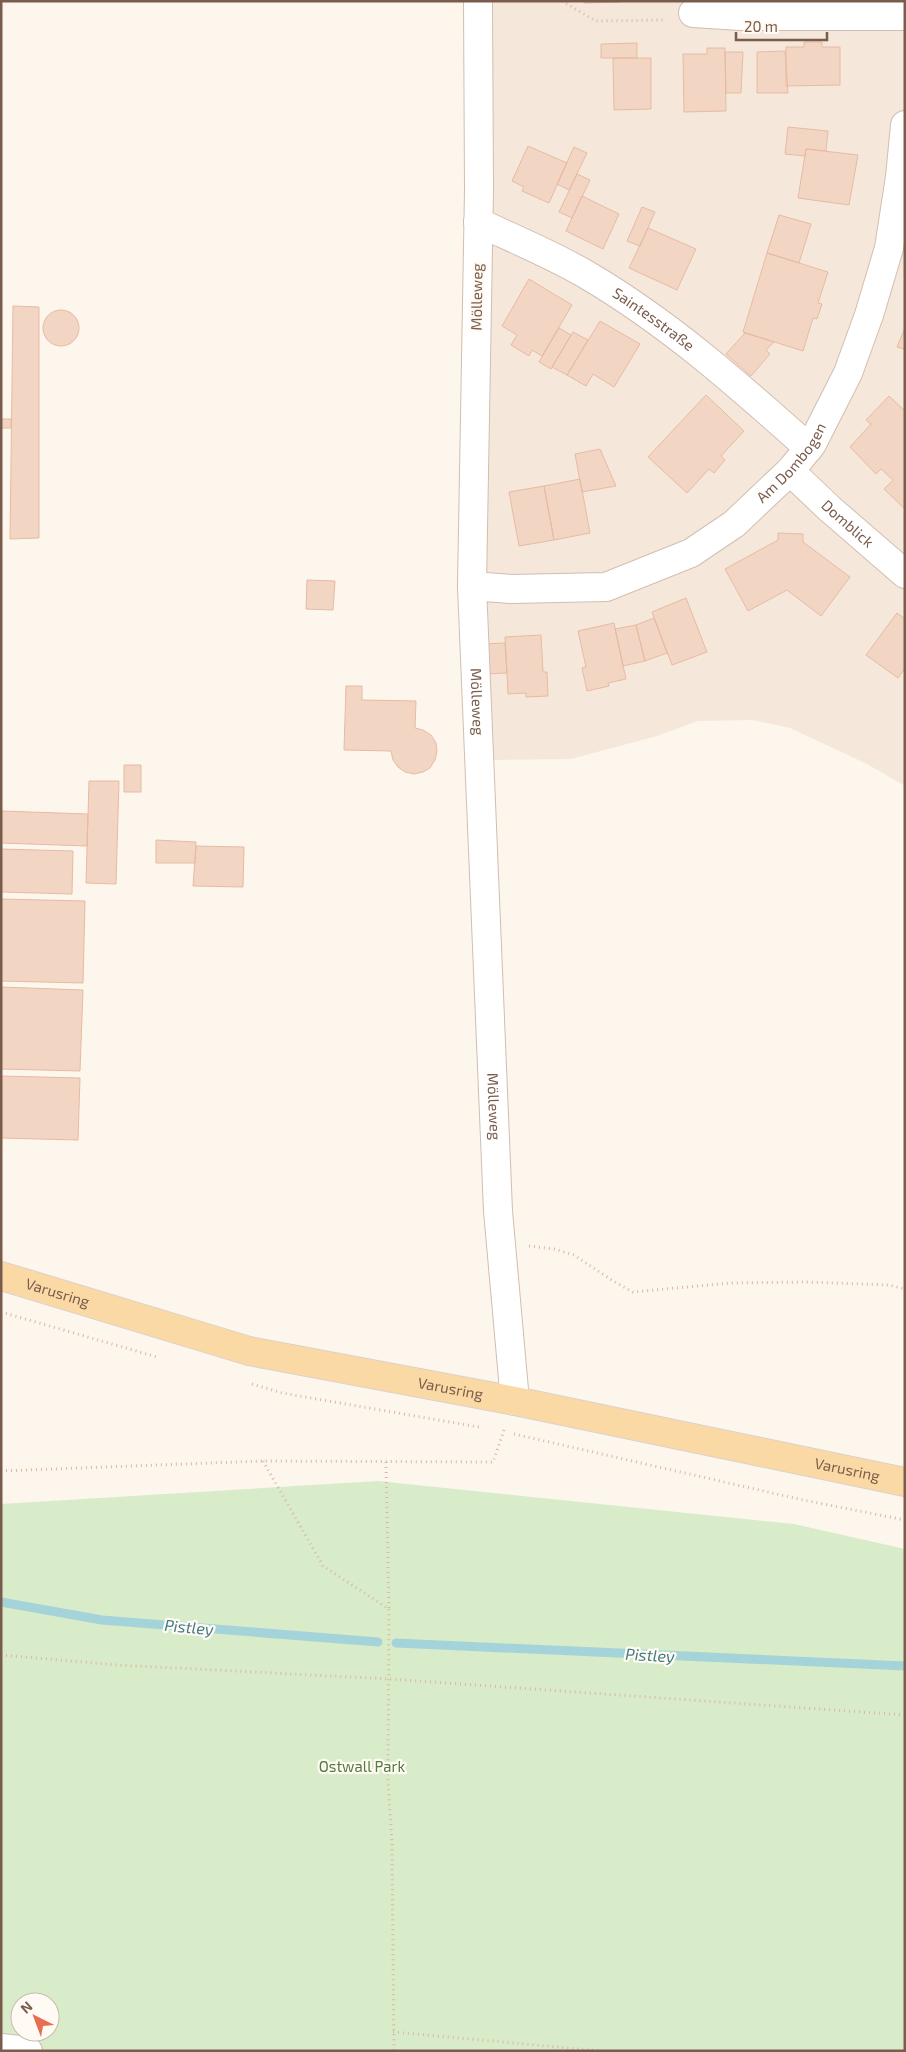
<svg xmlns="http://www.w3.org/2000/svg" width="906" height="2052" font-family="'Exo 2',sans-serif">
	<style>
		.residential { fill: #f5e8da }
		.green { fill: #d8ecc9; fill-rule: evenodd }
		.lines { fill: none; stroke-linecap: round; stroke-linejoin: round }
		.stream { stroke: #a5d3da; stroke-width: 9 }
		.building { fill: #f3d5c3; stroke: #e6bba3 }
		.street-casing { stroke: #d1beb0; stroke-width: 30 }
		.primary-casing { stroke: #dad1cd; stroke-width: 30 }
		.path { stroke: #d9b8a5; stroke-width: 3; stroke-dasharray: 1 4; stroke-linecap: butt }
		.street { stroke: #fff; stroke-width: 28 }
		.primary { stroke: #fbd9a5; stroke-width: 28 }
		.labels { text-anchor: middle; stroke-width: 4.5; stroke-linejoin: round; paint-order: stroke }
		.street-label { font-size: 15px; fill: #7a5c4d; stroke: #fffaf3 }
		.park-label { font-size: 15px; fill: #537a41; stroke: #fffaf3 }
		.water-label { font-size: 16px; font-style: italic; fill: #437c86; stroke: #fffaf3 }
	</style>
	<rect width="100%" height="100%" fill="#fdf6ec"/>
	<path class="residential" d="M483,1H905V786L867,764L790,728L752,720L698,721L657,736L571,759L487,760Z"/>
	<path class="green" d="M378,1481L794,1524L905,1549V2051H28L1,2048V1504ZM20,2002H50V2032H20Z"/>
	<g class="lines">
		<path class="stream" d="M1,1602L102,1620L378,1642
			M396,1643L905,1666"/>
	</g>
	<path class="building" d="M584,1H620V2L584,3Z
		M804,42H822V47H840V85L786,86V47H804Z
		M637,43V58H601V44Z
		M707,48H725L726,111L684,112L683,54H707Z
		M785,51L788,93H757V52Z
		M725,52H743L741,93H726Z
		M613,58H651V109L614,110Z
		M788,127L828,131L826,151L806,149L805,156L785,154Z
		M528,146L567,163L549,203L522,191L524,187L512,181Z
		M574,147L587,153L569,190L557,184Z
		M806,149L858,155L849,205L798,198Z
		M577,174L590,180L572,218L559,212Z
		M582,196L619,214L603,249L566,231Z
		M642,207L655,212L640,246L627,241Z
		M779,215L811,224L799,263L767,253Z
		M648,228L696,249L677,290L629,268Z
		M767,253L828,272L818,303L822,304L817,319L813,318L803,351L743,332Z
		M529,279L572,305L542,356L532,350L529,356L511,345L517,335L502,326Z
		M13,306L39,307V538L10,539Z
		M43 328a18 18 0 1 1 36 0a18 18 0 1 1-36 0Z
		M600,321L640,344L614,387L593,374L586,386L567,375Z
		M559,328L571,335L551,369L539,362Z
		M905,328V349L897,347Z
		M573,332L588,340L567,375L552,367Z
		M745,333L774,342L766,350L770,354L751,376L726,354Z
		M706,395L744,431L721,456L725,460L714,473L709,469L687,493L648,457Z
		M889,396L905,411V509L884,489L893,480L881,469L876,474L850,447L871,424L866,420Z
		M1,419H11V428H1Z
		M600,449L616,486L582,492L575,454Z
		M580,479L590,533L554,540L544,486Z
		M544,486L554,540L519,546L509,492Z
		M778,533L803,534V542L850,577L821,616L787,590L748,611L725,569L778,540Z
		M307,580L335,581L333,610L306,609Z
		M686,598L707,652L672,665L652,612Z
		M897,613L905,619V668L898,678L866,655Z
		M654,618L667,653L645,661L636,625Z
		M614,623L626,679L608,683L609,686L587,691L582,668L586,667L578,631Z
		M636,625L645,661L623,666L615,629Z
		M541,635L543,672H547L548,696L526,697V693L508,694L505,637Z
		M505,643L507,673L486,674L484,644Z
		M346,686H362V700L416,701L415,728L423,730L431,735L436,743L437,751L435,760L430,768L423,772L414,774L405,772L398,767L393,760L391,751L344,750Z
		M124,765H141V792H124Z
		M89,781H119L116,884L86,883Z
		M1,811L88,814L87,846L1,843Z
		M156,840L196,842L195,863H156Z
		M196,846L244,847L243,887L193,886Z
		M1,849L73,851L72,894L1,892Z
		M1,899L85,901L83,983L1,981Z
		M1,987L83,990L80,1071L1,1069Z
		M1,1076L80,1078L78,1140L1,1138Z"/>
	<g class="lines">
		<g class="street-casing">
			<g id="street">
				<path id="s1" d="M478,1L479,190L472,586L498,1211L515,1401"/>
				<path d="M693,13L741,16H905"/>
				<path id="s2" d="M478,222C514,239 553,255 587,275C670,324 737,384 809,448"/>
				<path id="s3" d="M790,471L830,509L905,574"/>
				<path id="s4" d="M472,586L512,589L606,587L691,553L734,524L790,471L812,444L848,373L869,315L889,248L900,177L905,125"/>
				<path d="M1,2048L28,2051"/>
			</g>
		</g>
		<g class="primary-casing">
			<g id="primary">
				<path id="s5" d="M1,1276L249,1351L515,1401L905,1482"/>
			</g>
		</g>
		<path class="path" d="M562,1L596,21L666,20
			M529,1246L554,1249L574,1255L613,1281L633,1292L730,1283L807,1282L889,1285L905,1289
			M1,1312L157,1357
			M252,1384L282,1393L479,1427
			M514,1434L803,1500L905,1520
			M263,1461L323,1566L389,1609L388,1781L392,1845L394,2051
			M386,1462L389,1609
			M1,1471L263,1461L493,1462L504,1430
			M1,1655L118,1665L389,1679L905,1715
			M393,2032L601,2051"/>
		<use href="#street" class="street"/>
		<use href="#primary" class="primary"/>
	</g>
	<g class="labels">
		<g class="street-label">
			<text transform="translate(477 297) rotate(-89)" y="5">Mölleweg</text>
			<text dy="5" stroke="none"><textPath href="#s2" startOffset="201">Saintesstraße</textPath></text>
			<text dy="5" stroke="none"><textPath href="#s4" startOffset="362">Am Dombogen</textPath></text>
			<text dy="5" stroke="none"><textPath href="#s3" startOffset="78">Domblick</textPath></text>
			<text dy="5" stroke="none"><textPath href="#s1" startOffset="701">Mölleweg</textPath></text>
			<text dy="5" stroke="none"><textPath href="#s1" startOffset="1106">Mölleweg</textPath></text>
			<text dy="5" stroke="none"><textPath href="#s5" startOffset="59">Varusring</textPath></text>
			<text dy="5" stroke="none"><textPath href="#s5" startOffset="464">Varusring</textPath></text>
			<text dy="5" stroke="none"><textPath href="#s5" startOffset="869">Varusring</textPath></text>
		</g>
		<g class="park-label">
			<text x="362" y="1772">Ostwall Park</text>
		</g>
		<g class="water-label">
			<text transform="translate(189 1627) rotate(5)" y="6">Pistley</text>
			<text transform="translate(650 1655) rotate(3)" y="6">Pistley</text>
		</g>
	</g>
	<rect width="906" height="2052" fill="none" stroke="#7a5c4d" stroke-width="5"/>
	<g transform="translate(35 2017) rotate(318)"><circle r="24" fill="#fffaf3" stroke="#cabbb1"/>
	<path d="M0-4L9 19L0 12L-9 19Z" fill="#e76f51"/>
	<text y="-8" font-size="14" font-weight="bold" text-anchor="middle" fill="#7a5c4d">N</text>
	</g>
	<path d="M736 32v8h91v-8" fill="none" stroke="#7a5c4d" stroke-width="2.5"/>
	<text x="744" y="32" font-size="15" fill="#7a5c4d" stroke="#fffaf3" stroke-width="4" paint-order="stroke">20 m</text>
</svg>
